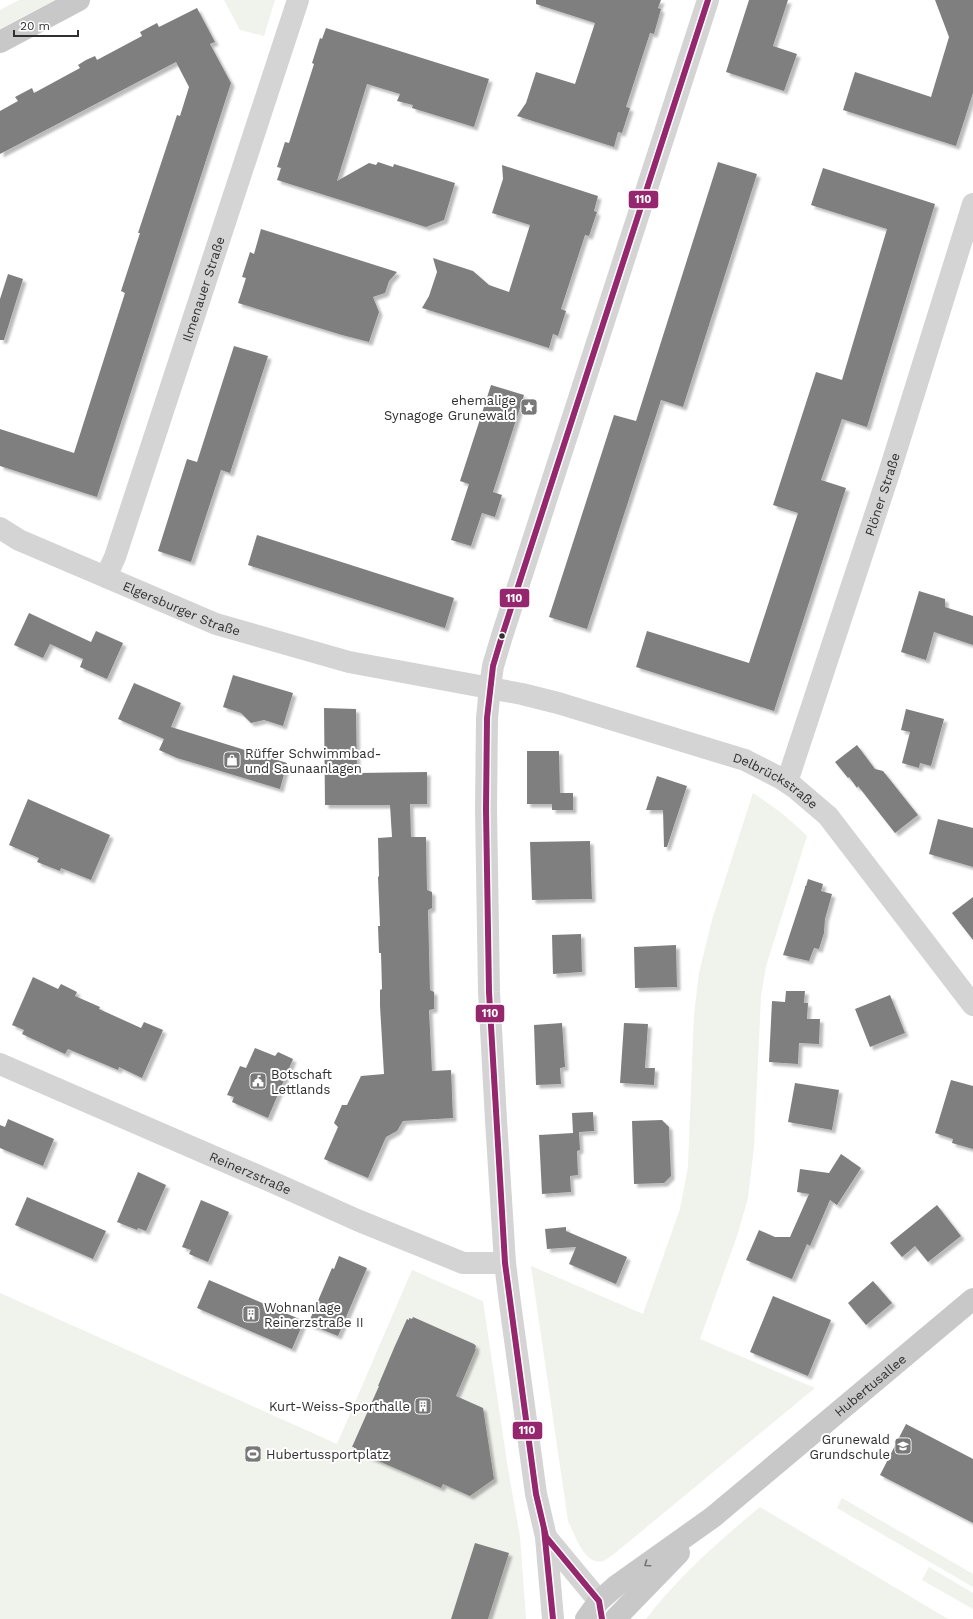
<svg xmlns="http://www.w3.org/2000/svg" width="973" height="1619" font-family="'Work Sans',sans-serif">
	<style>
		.green { fill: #f0f2ec }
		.building { fill: #7f7f7f; filter: url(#shadow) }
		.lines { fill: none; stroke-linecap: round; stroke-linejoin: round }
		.minor { stroke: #d4d4d4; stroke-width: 22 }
		.major { stroke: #c8c8c8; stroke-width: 22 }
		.bus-1-casing { stroke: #fff; stroke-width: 9 }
		.bus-1 { stroke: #95276e; stroke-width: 6 }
		.oneway { stroke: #747474 }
		.bus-dot { fill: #303030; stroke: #fff; stroke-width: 1.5 }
		.labels { text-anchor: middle; stroke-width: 4; stroke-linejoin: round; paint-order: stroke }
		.street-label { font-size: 13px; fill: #303030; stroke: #fff }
		.poi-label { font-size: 13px; fill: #303030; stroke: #fff; text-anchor: start }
		.line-badge { stroke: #fff; stroke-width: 1.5 }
		.badge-label { font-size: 11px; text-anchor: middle; font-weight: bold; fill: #fff }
	</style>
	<defs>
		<filter id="shadow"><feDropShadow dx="3.5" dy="3.5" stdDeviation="1" flood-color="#0004"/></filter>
	</defs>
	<rect width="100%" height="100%" fill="#fff"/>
	<path class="green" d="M19,0H55L0,29V10Z
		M224,0H275L264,36L240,30Z
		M753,793C773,806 790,819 807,836L766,966L761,996L754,1146L748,1198L737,1236L700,1339L815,1388L614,1554C611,1556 606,1560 603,1561C584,1566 575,1534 568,1521L531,1266L643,1314L680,1209L688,1167L694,1015L699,973L712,920Z
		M412,1270L483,1301L507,1463L520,1537L526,1619H0V1293L337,1444Z
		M842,1498L973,1574V1587L837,1508Z
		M760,1507L948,1619H646C678,1577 719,1541 760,1507Z
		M929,1567L973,1593V1609L922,1580Z"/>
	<path class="building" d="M536,0H661L658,8L661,9L654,34L650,33L626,107L630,108L622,133L618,132L614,147L517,116L526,103L536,72L575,84L595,23L536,4Z
		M749,0H788L773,46L797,54L784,91L726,72Z
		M935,0H973V93L956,146L843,110L855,72L931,97L949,37Z
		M197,8L215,42L210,44L231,83L97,497L0,466V429L74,453L125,293L121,291L140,233H138L177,115L180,116L189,87L176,62L0,154V111L18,101L15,97L32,88L34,93L80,68L78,65L86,60L95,56L97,60L142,36L140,32L157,23L159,27Z
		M326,28L489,79L474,127L412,108L413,105L397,101L400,94L367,84L337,181L369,163L376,165L378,162L393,167L394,164L455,183L444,220L426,227L277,180L281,168L277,167L285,142L289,143L314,64L312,63L320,38L322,39Z
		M718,162L757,174L683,407L661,400L587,629L549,617L614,415L636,421Z
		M502,165L598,196L594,211L597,212L589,236L585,235L561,309L566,311L558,336L553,334L549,348L422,308L429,296L437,272L433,258L473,271L489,285L509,292L530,225L492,213L503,179Z
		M823,168L935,204L867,427L842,419L821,480L846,488L774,711L636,667L647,631L749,663L798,513L773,505L816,372L842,380L887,229L811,205Z
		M261,229L397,272L389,281L385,293L373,297L379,312L369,342L342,335L238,303L246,278L242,277L250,252L254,254Z
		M8,274L23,279L4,340H0V299Z
		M234,346L268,356L230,473L221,470L191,562L158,551L187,459L197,462Z
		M491,385L524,395L493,492L502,495L495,517L482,513L471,546L451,540L469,484L460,481Z
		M257,535L454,598L445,628L248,565Z
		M919,591L945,599V607L973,616V645L934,632L926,660L901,652Z
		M29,613L91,642L96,631L123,643L107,679L80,667L83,659L50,644L43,658L14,645Z
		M233,675L293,693L283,726L264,720L251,723L241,713L223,707Z
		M134,683L181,703L171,727L287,763L280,789L177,758L159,750L164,739L118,719Z
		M324,708L356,709L357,773L427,772V804H410L411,837H426L427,890L432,892V908L428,910L430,990L434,992V1009L429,1010L432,1071L451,1070L453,1118L403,1121L397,1131L386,1137L368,1178L324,1159L338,1127L334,1123L342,1105H347L361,1076L384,1074L380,1006V990L382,989L381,953H379L378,926H380L378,877L379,876L378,838L392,837L390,805H325Z
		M906,709L944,719L931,766L920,763L919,768L902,763L910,732L901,730Z
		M857,745L875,769L883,771L918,815L895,833L858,786L857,788L849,777L848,778L835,762Z
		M527,751H559L560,793H573V810H552V804H527Z
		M657,776L687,786L667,847H664L663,810H646Z
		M28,799L110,835L91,880L61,868L60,871L37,862L39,858L9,845Z
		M938,819L973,828V867L929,854Z
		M590,841L592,899L532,900L530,842Z
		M808,879L823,884L821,891L832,894L825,919L824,933L819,949L814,948L809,961L783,955L805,888V886H806Z
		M973,897V940L952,913Z
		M581,934L582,972L553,974L552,935Z
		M676,945L677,987L635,988L634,947Z
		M33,977L58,989L61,984L77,992L75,996L100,1007L99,1009L141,1028L144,1022L163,1030L142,1078L119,1067L118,1070L68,1049L65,1054L22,1034L24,1030L12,1025Z
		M786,991H805L804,1003H808L807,1019H820L819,1044L799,1043L798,1064L769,1062L772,1001L785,1002Z
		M890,995L905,1033L870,1047L855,1009Z
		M562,1023L565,1067L560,1068L561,1084L536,1085L534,1025Z
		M624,1023L648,1024L645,1068H655L654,1085L620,1083Z
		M255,1048L275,1056L278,1052L293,1059L268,1118L232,1102L234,1097L227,1095L240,1066L246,1068Z
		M951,1080L973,1086V1149L952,1143L953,1139L935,1133Z
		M795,1083L839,1090L832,1130L788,1122Z
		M593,1112L594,1131L579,1132L580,1150L577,1151L578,1175L570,1176L571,1192L542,1194L539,1135L573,1133L572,1113Z
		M8,1119L54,1139L43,1166L0,1148V1125L5,1127Z
		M662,1120L669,1127L671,1176L664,1183L634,1184L632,1121Z
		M841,1154L861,1168L837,1205L830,1200L810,1246L807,1244L792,1279L746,1260L759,1230L775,1237H790L809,1194L797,1192L800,1169L829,1173Z
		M138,1172L166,1185L146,1231L138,1228L137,1230L117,1222Z
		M27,1197L106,1231L93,1259L15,1225Z
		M201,1200L229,1212L208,1262L189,1254L191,1250L182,1247Z
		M937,1205L961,1236L928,1262L915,1246L902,1257L890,1243Z
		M566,1227V1231L627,1257L616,1284L569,1264L576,1247L547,1249L545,1229Z
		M339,1256L367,1268L338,1336L308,1324L332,1268L334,1269Z
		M209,1280L304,1321L292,1349L197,1308Z
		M873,1281L892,1303L866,1325L848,1303Z
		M773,1296L831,1320L808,1376L750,1352Z
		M413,1317L474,1344L476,1346L475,1349H476L456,1396L483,1408L494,1479L470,1496L443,1484L441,1488L353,1450L354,1447H352L379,1386H378L394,1348L407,1319L409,1320V1318L412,1319Z
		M906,1424L973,1459V1523L880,1475Z
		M475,1543L509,1553L488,1619H451Z"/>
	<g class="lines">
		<g class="minor">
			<path id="s1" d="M0,528L19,540L216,624L349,662L522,694L558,703L745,760L782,779L794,787L828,816L973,1005"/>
			<path id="s2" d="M106,577L115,557L298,0"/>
			<path id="s3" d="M787,782L890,470L973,204"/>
			<path id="s4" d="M0,1064L270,1181L357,1220L463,1263H505"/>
			<path d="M546,1537L599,1601"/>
			<path d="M553,1619L546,1537L536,1494L510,1303L505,1263L496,1120L489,992L486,809L487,718L490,687L493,666L502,636L708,0"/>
		</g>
		<g class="major">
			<path d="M0,42L79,0"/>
			<path id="s5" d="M586,1619L599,1601L616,1586L713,1517L973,1299"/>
			<path d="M615,1619L679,1553"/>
		</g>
		<g class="bus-1-casing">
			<path id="bus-1" d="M544,1529L553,1619
				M602,1619L599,1601L546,1537L536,1494L505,1263L489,992L486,809L487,718L493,666L502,636L708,0"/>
		</g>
		<use href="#bus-1" class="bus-1"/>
	</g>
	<defs><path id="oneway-chevron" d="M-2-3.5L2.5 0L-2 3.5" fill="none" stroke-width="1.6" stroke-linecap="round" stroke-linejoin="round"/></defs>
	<use class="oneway" href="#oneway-chevron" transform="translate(647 1564) rotate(145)"/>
	<defs>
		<g id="sight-square" transform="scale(0.9)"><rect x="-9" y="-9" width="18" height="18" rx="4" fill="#787878" stroke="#fff"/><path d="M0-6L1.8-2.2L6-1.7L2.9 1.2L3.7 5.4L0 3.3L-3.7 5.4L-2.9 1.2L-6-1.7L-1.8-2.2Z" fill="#fff"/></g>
		<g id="shop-square" transform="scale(0.9)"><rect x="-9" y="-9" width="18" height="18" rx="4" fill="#787878" stroke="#fff"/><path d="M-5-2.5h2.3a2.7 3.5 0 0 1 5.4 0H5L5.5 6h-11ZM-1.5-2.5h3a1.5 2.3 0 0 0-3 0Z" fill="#fff"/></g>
		<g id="civic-square" transform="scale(0.9)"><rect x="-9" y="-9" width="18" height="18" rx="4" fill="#787878" stroke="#fff"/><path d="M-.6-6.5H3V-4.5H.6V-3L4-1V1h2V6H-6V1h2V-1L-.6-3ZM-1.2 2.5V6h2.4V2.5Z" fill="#fff"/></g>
		<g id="building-square" transform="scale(0.9)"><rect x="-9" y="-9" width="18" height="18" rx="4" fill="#787878" stroke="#fff"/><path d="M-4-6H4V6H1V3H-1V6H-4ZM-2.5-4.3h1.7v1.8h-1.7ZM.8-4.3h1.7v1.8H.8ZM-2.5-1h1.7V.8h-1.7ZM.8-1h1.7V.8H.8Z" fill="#fff"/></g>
		<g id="school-square" transform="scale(0.9)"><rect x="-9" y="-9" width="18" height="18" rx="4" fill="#787878" stroke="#fff"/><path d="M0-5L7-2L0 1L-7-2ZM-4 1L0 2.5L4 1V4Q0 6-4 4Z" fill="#fff"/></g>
		<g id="stadium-square" transform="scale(0.9)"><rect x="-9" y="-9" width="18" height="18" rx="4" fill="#787878" stroke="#fff"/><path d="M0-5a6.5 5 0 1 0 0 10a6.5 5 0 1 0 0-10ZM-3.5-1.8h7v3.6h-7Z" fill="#fff"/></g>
	</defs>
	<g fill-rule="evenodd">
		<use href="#sight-square" x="529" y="407"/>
		<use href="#shop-square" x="232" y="760"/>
		<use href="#civic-square" x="258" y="1081"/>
		<use href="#building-square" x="251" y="1314"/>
		<use href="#building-square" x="423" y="1406"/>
		<use href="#school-square" x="903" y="1446"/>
		<use href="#stadium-square" x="253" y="1454"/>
	</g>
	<circle class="bus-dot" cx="502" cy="636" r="3.5"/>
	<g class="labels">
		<g class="street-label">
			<text dy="5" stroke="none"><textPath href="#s2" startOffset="304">Ilmenauer Straße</textPath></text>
			<text dy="5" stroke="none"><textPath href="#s3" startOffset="303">Plöner Straße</textPath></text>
			<text dy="5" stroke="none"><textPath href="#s1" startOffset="199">Elgersburger Straße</textPath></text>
			<text dy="5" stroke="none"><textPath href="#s1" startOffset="820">Delbrückstraße</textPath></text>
			<text dy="5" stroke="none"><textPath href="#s4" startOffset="273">Reinerzstraße</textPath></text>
			<text dy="5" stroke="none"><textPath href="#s5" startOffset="369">Hubertusallee</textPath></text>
		</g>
		<g class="poi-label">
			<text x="516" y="405" text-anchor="end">ehemalige<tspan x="516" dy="15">Synagoge Grunewald</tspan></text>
			<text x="245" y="758">Rüffer Schwimmbad-<tspan x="245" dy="15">und Saunaanlagen</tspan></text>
			<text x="271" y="1079">Botschaft<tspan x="271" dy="15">Lettlands</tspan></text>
			<text x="264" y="1312">Wohnanlage<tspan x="264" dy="15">Reinerzstraße II</tspan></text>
			<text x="410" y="1411" text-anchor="end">Kurt-Weiss-Sporthalle</text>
			<text x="890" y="1444" text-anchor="end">Grunewald<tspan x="890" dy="15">Grundschule</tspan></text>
			<text x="266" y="1459">Hubertussportplatz</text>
		</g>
	</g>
	<g class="line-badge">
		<rect x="628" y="190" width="31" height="19" rx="4" fill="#95276e"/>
		<rect x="499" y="588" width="31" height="20" rx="4" fill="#95276e"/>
		<rect x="475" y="1004" width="30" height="19" rx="4" fill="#95276e"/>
		<rect x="512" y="1421" width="31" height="19" rx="4" fill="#95276e"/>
	</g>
	<g class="badge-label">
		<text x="643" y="203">110</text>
		<text x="514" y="602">110</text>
		<text x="490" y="1017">110</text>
		<text x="527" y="1434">110</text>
	</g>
	<path d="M14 30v6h64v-6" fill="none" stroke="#303030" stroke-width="2"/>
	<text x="20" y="30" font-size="12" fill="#303030" stroke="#ffffff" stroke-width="3" paint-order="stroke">20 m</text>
</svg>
